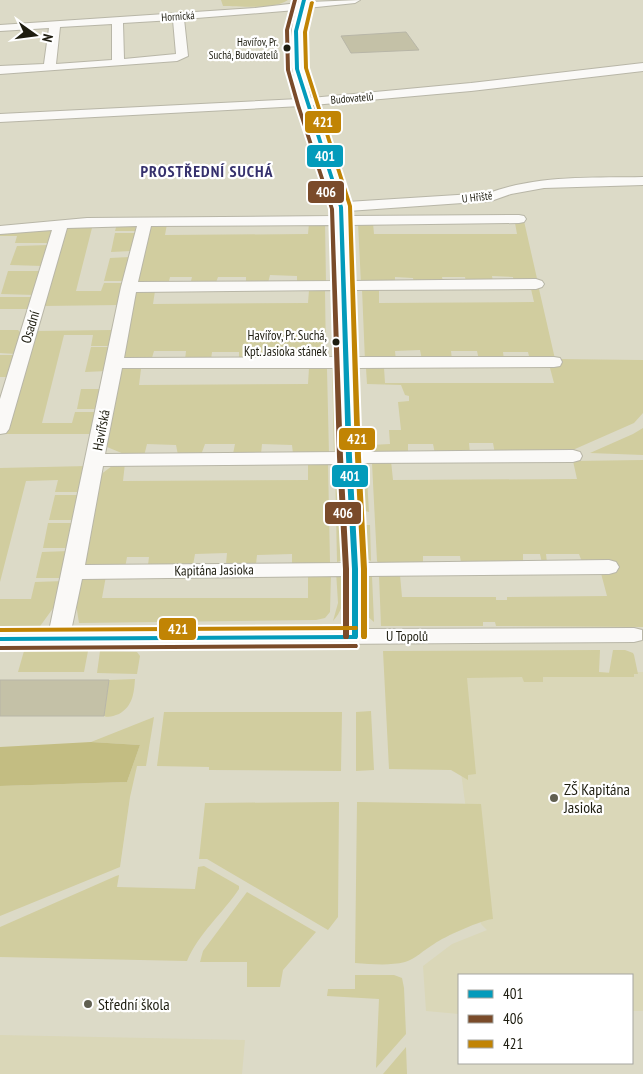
<svg xmlns="http://www.w3.org/2000/svg" width="643" height="1074" font-family="'PT Sans Narrow',sans-serif">
	<style>
		.built { fill: #dad7b8 }
		.green { fill: #d1cd9f }
		.forest { fill: #c3bd82 }
		.building { fill: #c4c1a7; stroke: #b8b6a7 }
		.lines { fill: none; stroke-linecap: round; stroke-linejoin: round }
		.street-casing { stroke: #b8b6a7; stroke-width: 2 }
		.street { fill: #faf9f7; fill-rule: evenodd }
		.bus-1-casing { stroke: #fff; stroke-width: 4 }
		.bus-2-casing { stroke: #fff; stroke-width: 4 }
		.bus-3-casing { stroke: #fff; stroke-width: 4 }
		.bus-1 { fill: #039bbb; fill-rule: evenodd }
		.bus-2 { fill: #7a4b2a; fill-rule: evenodd }
		.bus-3 { fill: #c18404; fill-rule: evenodd }
		.bus-dot { fill: #1e1d10; stroke: #fff; stroke-width: 2 }
		.poi-dot { fill: #605f50; stroke: #fff; stroke-width: 2 }
		.labels { text-anchor: middle; stroke-width: 4.5; stroke-linejoin: round; paint-order: stroke }
		.far-street-label { font-size: 11px; fill: #1e1d10; stroke: #fff }
		.far-bus-label { font-size: 11px; fill: #1e1d10; stroke: #fff; text-anchor: end }
		.bus-label { font-size: 13px; fill: #1e1d10; stroke: #fff; text-anchor: end }
		.street-label { font-size: 14px; fill: #1e1d10; stroke: #fff }
		.far-district-label { font-size: 16px; font-weight: bold; letter-spacing: 1px; fill: #36316d; stroke: #fff }
		.near-poi-label { font-size: 16px; fill: #1e1d10; stroke: #fff; text-anchor: start }
		.line-badge { stroke: #fff; stroke-width: 2 }
		.badge-label { font-size: 14px; text-anchor: middle; font-weight: bold; fill: #fff }
	</style>
	<rect width="100%" height="100%" fill="#dcdac7"/>
	<path class="built" d="M643,672V1011H632V975H459V1014L426,1011L423,966L452,944L487,930L481,924L448,673Z
		M0,1035L245,1040L242,1074H0Z"/>
	<path class="green" d="M221,0H288C274,10 240,6 223,6Z
		M325,221L326,284L297,283V276L270,275L268,283H246V277H218L215,285H190L192,277H170L168,285L143,284L137,280L149,228L151,226L167,224L165,235L308,234L309,223Z
		M524,221L538,283H514L513,277L492,276L493,282H466L465,277H442L443,282L414,283L413,278L395,277V283L361,284L358,223H373L374,234H517L515,223Z
		M130,222L136,223L135,231H115L117,224H93L76,291H101L104,283H125L120,305L43,306L62,234L67,228L92,223Z
		M329,222L333,224L335,281L330,283Z
		M53,230L50,243H15L17,236H0V233Z
		M115,233H135L131,251L111,252Z
		M49,245L43,266L10,265L17,246Z
		M130,257L125,281H104L110,258Z
		M8,271H41L35,295L1,294Z
		M379,288V303L534,302L531,289H539L555,359L643,360V413L634,423L575,449L572,453L495,454L493,443H469L470,454H435L433,444H408V454H371V445L390,444L389,430H401L398,402L409,401V396L405,395L401,385L367,384L366,368H384L385,383H554L550,368L553,367L530,360L528,352H503L504,360H479L477,351H451L452,360H422L420,350L395,351L396,361H365L362,289Z
		M309,290H325L326,361L286,360V354L264,353V360L239,361V352H212L211,360H185L186,351H154L151,361H122L134,294L140,291H155L153,304L308,303Z
		M0,297H34L31,309H0Z
		M0,330H18L21,333L16,354L0,353Z
		M112,330L113,346H91L93,335H64L42,423H72L75,412H100L93,434H6L36,331Z
		M91,347H112L107,371L85,372Z
		M0,355H16L8,377H0Z
		M309,368L327,369L329,455L293,454L292,445L262,444L261,454H233L235,444H205L201,455H178L176,445L147,444L144,456L124,454L107,447L121,369H141L139,385L308,384Z
		M332,368L337,370L340,450L334,454Z
		M81,389H104L100,409H77Z
		M643,428V455L590,453L633,434Z
		M643,460V627L496,626L495,622H483V626H381L379,575H400L402,597H496V600H507V597L607,596L598,562H582L579,554H546L547,563H542L540,554H523V563H461L460,556H423V564H379L377,561L372,463L391,461L393,480L577,479L573,461Z
		M335,461L340,463L341,466L343,554L341,561L337,562Z
		M308,462H328L330,563H292V554L257,555L256,564H226L227,553L195,554L193,565H148L149,557H127L125,568H82L100,475L112,466L125,463L123,481L308,480Z
		M366,462L369,512L362,510L360,464Z
		M88,466L83,492H55L58,480L26,481L0,582V468Z
		M55,495H82L76,520H49Z
		M48,523H75L70,548H43Z
		M363,525H370L371,561L364,557Z
		M69,551L64,578H36L42,552Z
		M336,571L341,572C347,587 345,609 333,621L338,603Z
		M331,574L330,612L325,618L316,620L79,623L76,604L83,576H106L102,598H308V575Z
		M367,574L372,576L374,622L367,616L366,612L365,576Z
		M64,581L59,600L38,629L34,631H0V599H31L35,582Z
		M322,624L321,626L305,629L105,630V626Z
		M600,650L599,672L609,673L613,650H625L633,653L634,655L638,674H634V677H543V682H524L522,677L467,678L476,774L468,775V780L451,770L389,769L383,651Z
		M24,651H88L84,672H18Z
		M100,651L137,652L140,656L137,674L97,673Z
		M135,679C134,693 133,706 119,714C113,716 109,718 104,716L109,680Z
		M371,711L374,770L356,771V712Z
		M164,712H342L341,771L209,770V767L157,766Z
		M154,717L146,766H137L130,797L120,867L0,916V786L127,782L140,745L91,742Z
		M339,802L338,917L328,930L207,859H199L205,803Z
		M357,802L481,804L493,919C484,919 443,937 434,944C425,949 414,960 405,962C389,966 371,964 355,963Z
		M204,866L239,886V889C223,913 198,934 187,961L0,957V927L116,876L119,875L117,887L195,889L198,867Z
		M247,892L316,932L283,970L280,987H247V962H200L203,951Z
		M355,975H394L402,978L404,988L406,1034L376,1068L379,999L327,996L328,989H355Z
		M406,1047L407,1074H383Z"/>
	<path class="forest" d="M91,742L140,745L127,782L0,786V747Z"/>
	<path class="building" d="M406,32L419,50L351,53L341,36Z
		M0,680H109L104,716H0Z"/>
	<g class="lines">
		<g class="street-casing">
			<path id="street" d="M299,0H309V2L360,0L355,3L307,8C299,42 302,64 311,98L471,83L643,63V71L471,91L313,105L347,202L489,193C538,175 592,178 643,177V185L544,188L511,194L491,201L348,211V216L519,215L524,216L526,219L524,222L519,223L349,225L351,281L536,279L542,281L544,284L542,287L536,289L352,290L354,357H554L560,358L562,362L560,366L554,367L355,368L358,452L573,450L580,452L582,456L580,460L573,462L359,463L365,563L609,560L616,562L619,567L616,572L609,574L365,576L366,629L634,628L642,630V640L634,642L0,646V632L49,631L121,287L137,226L67,228L9,429L6,433L0,434V399L52,230L0,234V226L87,218L334,216V207L301,106L0,122V114L299,99C290,67 287,42 296,10L184,19L188,56L177,61L0,74V66L44,64L49,28L0,31V25L255,8L298,3ZM173,20L176,54L124,59L123,23ZM112,24V60L56,64L60,27ZM334,225L336,281L138,282L151,226ZM336,290L337,357L124,358L136,292ZM122,368H338L340,452L105,454ZM340,464L344,563L85,565L103,466ZM345,576L344,629L71,631L82,579Z"/>
		</g>
		<use href="#street" class="street"/>
		<g class="bus-1-casing">
			<path id="bus-1" d="M302,0H306L298,31L299,69L343,207L352,457L358,569V637L357,639H355L0,641V637L352,635V569L346,457L339,207L295,69L294,31Z"/>
		</g>
		<g class="bus-2-casing">
			<path id="bus-2" d="M293,0H297L289,30L290,70L300,105L334,209L343,457L349,569V637L348,639H344L343,637V569L337,457L330,209L296,105L286,70L285,30Z
				M355,644H357L358,646L357,648H355L0,650V646Z"/>
		</g>
		<g class="bus-3-casing">
			<path id="bus-3" d="M312,1L314,2L307,32L308,68L352,206L361,457L367,569V637L366,639H362L361,637V569L355,457L348,206L304,68L303,32L310,2Z
				M355,626H357L358,628L357,630H355L0,632V628Z"/>
		</g>
		<use href="#bus-1" class="bus-1"/>
		<use href="#bus-2" class="bus-2"/>
		<use href="#bus-3" class="bus-3"/>
	</g>
	<g class="bus-dot">
		<circle cx="287" cy="48" r="4.5"/>
		<circle cx="336" cy="342" r="4.5"/>
	</g>
	<g class="poi-dot">
		<circle cx="554" cy="798" r="5"/>
		<circle cx="88" cy="1004" r="5"/>
	</g>
	<g class="labels">
		<g class="far-street-label">
			<text transform="translate(178 16) rotate(-4)" y="4">Hornická</text>
			<text transform="translate(352 98) rotate(-5)" y="4">Budovatelů</text>
			<text transform="translate(477 197) rotate(-7)" y="4">U Hřiště</text>
		</g>
		<g class="far-bus-label">
			<text x="278" y="46">Havířov, Pr.<tspan x="278" dy="13">Suchá, Budovatelů</tspan></text>
		</g>
		<g class="bus-label">
			<text x="327" y="340">Havířov, Pr. Suchá,<tspan x="327" dy="16">Kpt. Jasioka stánek</tspan></text>
		</g>
		<g class="street-label">
			<text transform="translate(30 327) rotate(-73)" y="5">Osadní</text>
			<text transform="translate(101 430) rotate(-79)" y="5">Havířská</text>
			<text transform="translate(214 570) rotate(-1)" y="5">Kapitána Jasioka</text>
			<text x="407" y="641">U Topolů</text>
		</g>
		<g class="far-district-label">
			<text x="207" y="177">PROSTŘEDNÍ SUCHÁ</text>
		</g>
		<g class="near-poi-label">
			<text x="564" y="795">ZŠ Kapitána<tspan x="564" dy="18">Jasioka</tspan></text>
			<text x="98" y="1010">Střední škola</text>
		</g>
	</g>
	<g class="line-badge">
		<rect x="304" y="110" width="38" height="24" rx="5" fill="#c18404"/>
		<rect x="306" y="144" width="38" height="24" rx="5" fill="#039bbb"/>
		<rect x="307" y="180" width="38" height="24" rx="5" fill="#7a4b2a"/>
		<rect x="338" y="427" width="38" height="24" rx="5" fill="#c18404"/>
		<rect x="331" y="464" width="38" height="24" rx="5" fill="#039bbb"/>
		<rect x="324" y="501" width="38" height="24" rx="5" fill="#7a4b2a"/>
		<rect x="158" y="617" width="39" height="24" rx="5" fill="#c18404"/>
	</g>
	<g class="badge-label">
		<text x="323" y="127">421</text>
		<text x="325" y="161">401</text>
		<text x="326" y="197">406</text>
		<text x="357" y="444">421</text>
		<text x="350" y="481">401</text>
		<text x="343" y="518">406</text>
		<text x="178" y="634">421</text>
	</g>
	<rect x="458" y="974" width="175" height="90" fill="#ffffff" stroke="#a5a59f"/>
	<rect x="468" y="990" width="25" height="8" fill="#039bbb" stroke="#a5a59f"/>
	<text x="503" y="999" font-size="15" fill="#1e1d10">401</text>
	<rect x="468" y="1015" width="25" height="8" fill="#7a4b2a" stroke="#a5a59f"/>
	<text x="503" y="1024" font-size="15" fill="#1e1d10">406</text>
	<rect x="468" y="1040" width="25" height="8" fill="#c18404" stroke="#a5a59f"/>
	<text x="503" y="1049" font-size="15" fill="#1e1d10">421</text>
	<g transform="translate(35 35) rotate(104)" stroke="#ffffff" stroke-width="4" paint-order="stroke">
	<path d="M0-4L9 19L0 12L-9 19Z" fill="#1e1d10"/>
	<text y="-8" font-size="14" font-weight="bold" text-anchor="middle" fill="#1e1d10">N</text>
	</g>
</svg>
